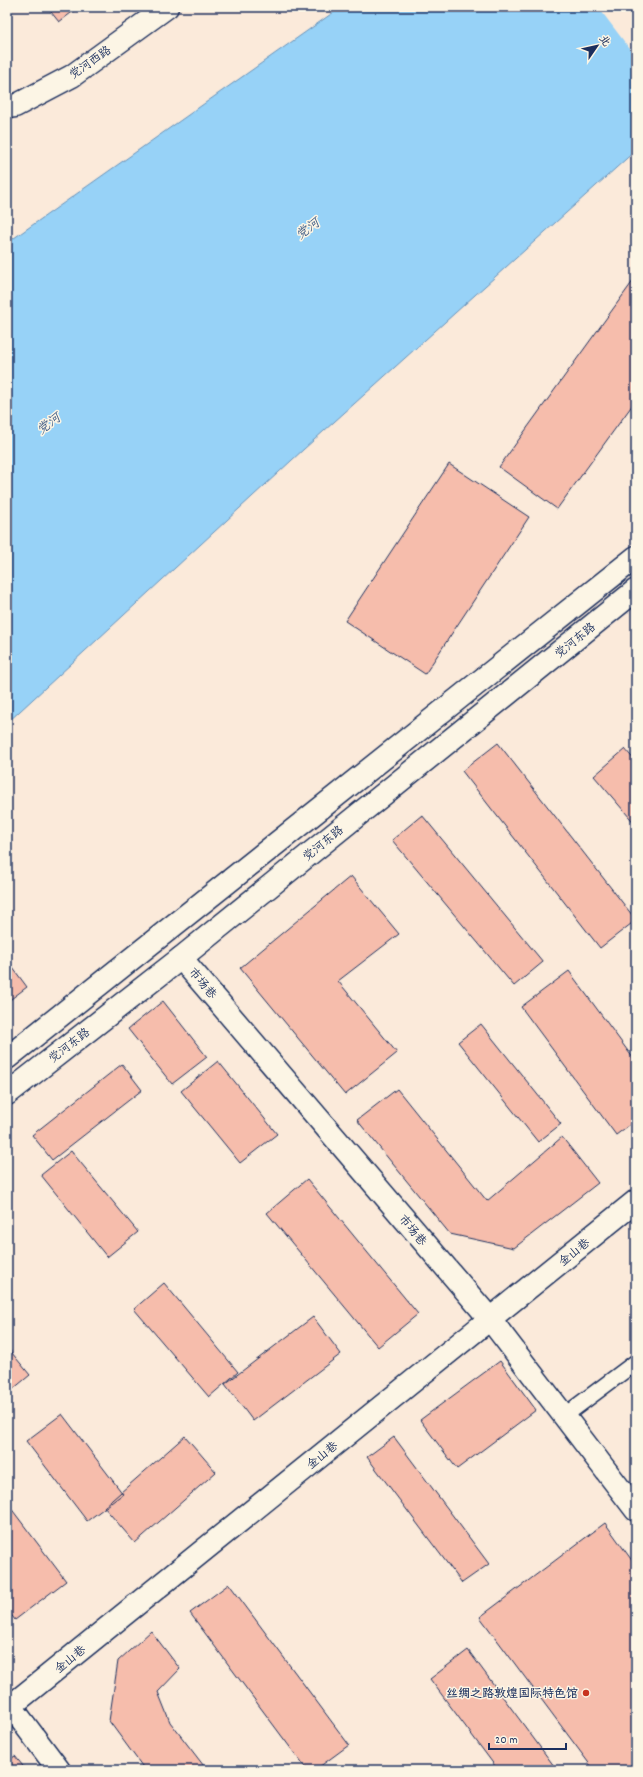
<svg xmlns="http://www.w3.org/2000/svg" width="643" height="1777" font-family="Dekko,'LXGW WenKai TC',sans-serif">
	<style>
		.water { fill: #97d2f7; stroke: #6591ba }
		.pier { fill: #fbeada }
		.building { fill: #f6bdac; stroke: #1b2f5e }
		.lines { fill: none; stroke-linecap: round; stroke-linejoin: round }
		.lane-casing { stroke: #1b2f5e; stroke-width: 18 }
		.street-casing { stroke: #1b2f5e; stroke-width: 25 }
		.secondary-casing { stroke: #1b2f5e; stroke-width: 25 }
		.lane { stroke: #fcf5e5; stroke-width: 15 }
		.street { stroke: #fcf5e5; stroke-width: 22 }
		.secondary { stroke: #fcf5e5; stroke-width: 22 }
		.poi-dot { fill: #c8321e; stroke: #fcf5e5; stroke-width: 1.5 }
		.labels { text-anchor: middle; stroke-width: 3; stroke-linejoin: round; paint-order: stroke }
		.street-label { font-size: 12px; fill: #1b2f5e; stroke: #fcf5e5 }
		.poi-label { font-size: 12px; font-weight: bold; fill: #1b2f5e; stroke: #fcf5e5; text-anchor: end }
		.water-label { font-size: 13px; font-style: italic; fill: #3a5884; stroke: #fcf5e5 }
	</style>
	<rect width="100%" height="100%" fill="#fbeada"/>
	<filter id="ink" filterUnits="userSpaceOnUse"><feTurbulence type="fractalNoise" baseFrequency=".025" numOctaves="2"/><feDisplacementMap in="SourceGraphic" scale="8" xChannelSelector="R" yChannelSelector="G"/><feConvolveMatrix kernelMatrix="1 2 1 2 8 2 1 2 1" color-interpolation-filters="sRGB"/></filter>
	<g filter="url(#ink)">
		<path class="water" d="M341,7H636V150L304,449L7,723V243Z"/>
		<path class="pier" d="M598,7H636V57Z"/>
		<path class="building" d="M47,7H79L59,22Z
			M636,277V400L557,509L499,467Z
			M449,464L529,517L425,674L345,621Z
			M498,743L636,920L600,948L462,771Z
			M625,749L636,762V825L594,776Z
			M422,815L543,962L514,986L392,840Z
			M351,876L399,934L338,981L397,1053L345,1095L240,968Z
			M7,960L27,987L7,1002Z
			M569,971L636,1062V1120L616,1135L521,1007Z
			M163,1001L207,1057L172,1084L128,1029Z
			M481,1024L561,1124L538,1142L458,1042Z
			M218,1061L277,1134L240,1163L181,1091Z
			M122,1064L142,1090L52,1160L32,1135Z
			M397,1089L487,1201L562,1137L598,1183L514,1248L450,1234L357,1120Z
			M71,1151L138,1232L107,1257L41,1175Z
			M307,1179L418,1314L378,1347L267,1213Z
			M164,1283L238,1372L209,1397L134,1309Z
			M313,1317L341,1354L253,1421L225,1384Z
			M7,1347L30,1375L7,1394Z
			M500,1361L536,1410L457,1469L420,1420Z
			M62,1414L123,1494L87,1521L26,1441Z
			M185,1436L216,1472L135,1543L104,1507Z
			M394,1437L489,1564L462,1583L367,1457Z
			M7,1503L66,1581L15,1620L7,1609Z
			M605,1523L636,1566V1770H594L480,1617Z
			M229,1584L349,1745L315,1770H307L190,1613Z
			M151,1631L180,1669L158,1692L170,1722L207,1770H145L109,1721L118,1661Z
			M468,1650L557,1770H498L430,1679Z
			M15,1756L26,1770H7V1761Z"/>
		<g class="lines">
			<g class="lane-casing">
				<path id="lane" d="M564,1416L636,1362"/>
			</g>
			<g class="street-casing">
				<path id="street" d="M181,958L490,1319L636,1510
					M7,1709L636,1201"/>
			</g>
			<g class="secondary-casing">
				<path id="secondary" d="M7,107L15,106L72,76L167,7
					M7,1058L636,557
					M7,1094L181,958L636,590
					M7,1701L59,1770"/>
			</g>
			<use href="#lane" class="lane"/>
			<use href="#street" class="street"/>
			<use href="#secondary" class="secondary"/>
		</g>
	</g>
	<circle class="poi-dot" cx="586" cy="1693" r="4"/>
	<g class="labels">
		<g class="street-label">
			<text transform="translate(90 62) rotate(-35)" y="4">党河西路</text>
			<text transform="translate(575 640) rotate(-39)" y="4">党河东路</text>
			<text transform="translate(323 843) rotate(-39)" y="4">党河东路</text>
			<text transform="translate(203 983) rotate(50)" y="4">市场巷</text>
			<text transform="translate(69 1045) rotate(-38)" y="4">党河东路</text>
			<text transform="translate(413 1230) rotate(50)" y="4">市场巷</text>
			<text transform="translate(574 1252) rotate(-39)" y="4">金山巷</text>
			<text transform="translate(322 1455) rotate(-39)" y="4">金山巷</text>
			<text transform="translate(70 1659) rotate(-39)" y="4">金山巷</text>
		</g>
		<g class="poi-label">
			<text x="578" y="1697">丝绸之路敦煌国际特色馆</text>
		</g>
		<g class="water-label">
			<text transform="translate(307 228) rotate(-37)" y="5">党河</text>
			<text transform="translate(48 423) rotate(-37)" y="5">党河</text>
		</g>
	</g>
	<rect width="643" height="1777" fill="none" stroke="#fcf5e5" stroke-width="24"/>
	<rect x="12" y="12" width="619" height="1753" fill="none" stroke="#1b2f5e" stroke-width="1.5" filter="url(#ink)"/>
	<g transform="translate(597 46) rotate(56)" stroke="#fcf5e5" stroke-width="3" paint-order="stroke">
	<path d="M0-3L7 15L0 10L-7 15Z" fill="#1b2f5e"/>
	<text y="-6" font-size="11" font-weight="bold" text-anchor="middle" fill="#1b2f5e">北</text>
	</g>
	<path d="M489 1743v6h77v-6" fill="none" stroke="#1b2f5e" stroke-width="2"/>
	<text x="495" y="1743" font-size="12" fill="#1b2f5e" stroke="#fcf5e5" stroke-width="3" paint-order="stroke">20 m</text>
</svg>
